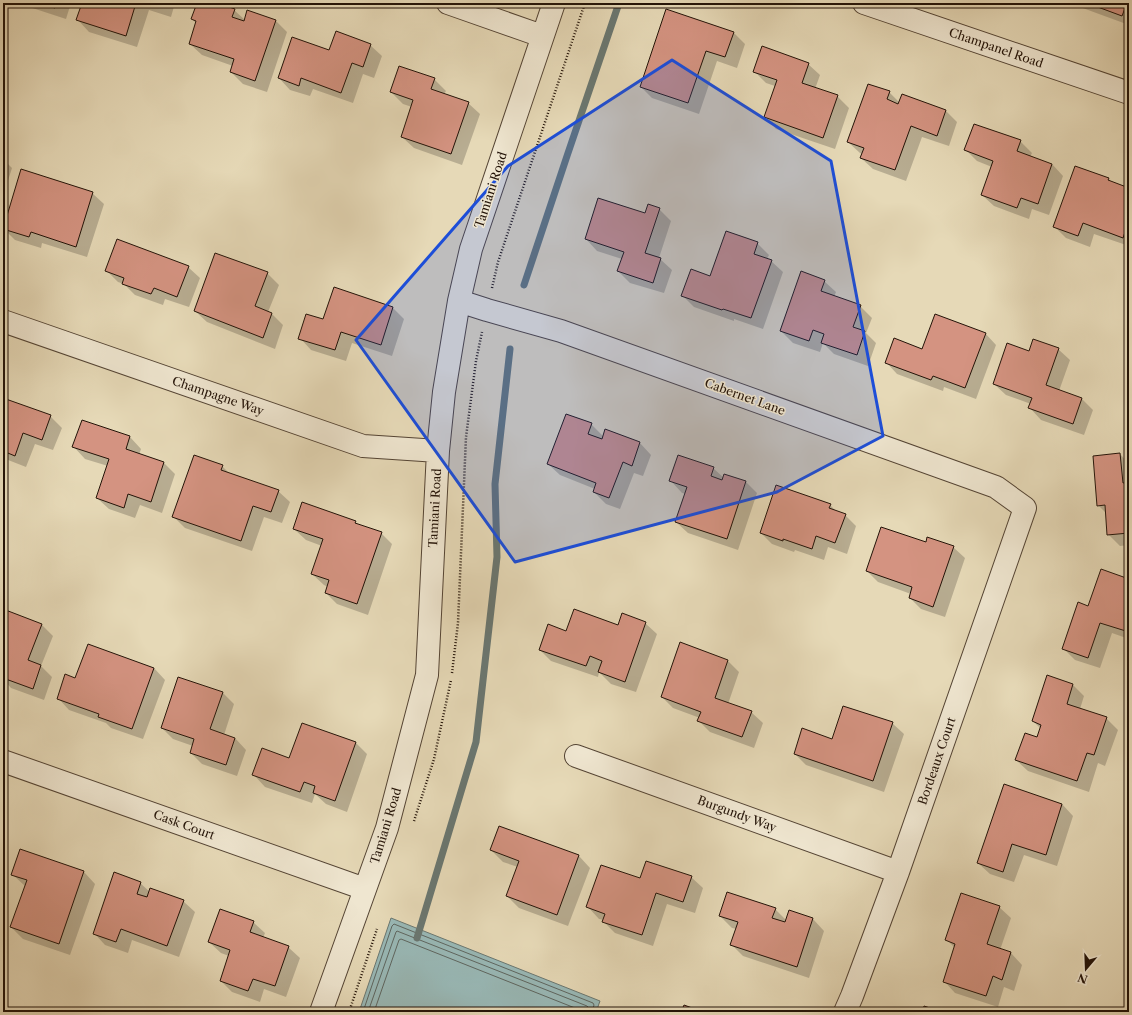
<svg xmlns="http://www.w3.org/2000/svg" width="1132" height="1015" font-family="'Libre Caslon Text',serif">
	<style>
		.water { fill: #99b9b7; stroke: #6a7771 }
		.shadow { fill: #0003 }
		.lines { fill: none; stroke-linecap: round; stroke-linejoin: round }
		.shore { stroke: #5e6660; stroke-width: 1 }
		.stream { stroke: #6a7771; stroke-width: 7 }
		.building { fill: #d49381; stroke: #231308 }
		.minor-casing { stroke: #544434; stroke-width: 24 }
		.path { stroke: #231308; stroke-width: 2.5; stroke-dasharray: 1 2; stroke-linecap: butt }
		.minor { stroke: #efe6d0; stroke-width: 22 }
		.marked { fill: #1d4ed8; fill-opacity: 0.2; stroke: #1d4ed8; stroke-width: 3; stroke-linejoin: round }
		.labels { text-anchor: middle; stroke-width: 3; stroke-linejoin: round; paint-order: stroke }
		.street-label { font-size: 12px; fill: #231308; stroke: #efe6d0 }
	</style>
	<rect width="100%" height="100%" fill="#e6d9b7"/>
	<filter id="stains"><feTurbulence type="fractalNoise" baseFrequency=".005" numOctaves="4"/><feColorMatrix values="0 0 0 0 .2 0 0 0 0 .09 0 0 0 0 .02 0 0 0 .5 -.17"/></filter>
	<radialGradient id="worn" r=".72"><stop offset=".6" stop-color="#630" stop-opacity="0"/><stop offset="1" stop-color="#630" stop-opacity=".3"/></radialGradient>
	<path class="water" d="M391,918L600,1001L596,1012H359Z"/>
	<path class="shadow" d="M17,3H71L66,19Z
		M83,3H175L171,17L149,10L137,47L89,32L78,20Z
		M198,3H215L234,10L245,20H275L287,32L267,92L243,84L231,72L233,66L202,55L190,44L197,24L192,19Z
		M1069,3H1129V25Z
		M733,32L745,44L737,68L717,61L699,114L652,98L641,87Z
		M370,45L382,56L374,78L363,74L353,103L313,89L310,96L290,90L279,78L330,51Z
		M808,64L820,75L815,89L837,96L849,108L835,149L776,129L765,117L775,86L766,83L754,71Z
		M434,79L446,91L444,94L468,103L480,114L462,165L414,148L402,137L412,107L403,104L391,92Z
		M889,92L900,103L902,95L946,111L957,122L949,146L922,137L906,181L873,169L861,158L862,154L860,153L848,142Z
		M1020,141L1032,153L1030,157L1052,164L1063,176L1049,215L1032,209L1029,219L994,206L982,195L992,167L977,161L966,150Z
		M3,159L12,168L3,196Z
		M1076,167L1109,179L1112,183L1129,189V246L1094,234L1090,247L1066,238L1055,227Z
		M92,193L104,204L87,257L42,243L41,248L15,240L4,229Z
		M659,209L671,221L659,258L672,270L664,293L630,283L618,271L622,259L597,251L586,239Z
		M757,243L769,255L767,259L771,261L783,272L763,329L734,319V321L694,307L683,296L711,278Z
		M188,267L200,278L189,307L165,299L163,305L135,295L124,284L118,282L106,270Z
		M267,273L279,285L268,312L272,314L283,325L275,349L207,322L195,311Z
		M824,281L836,292L834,297L860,306L872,318L866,333L876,343L868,366L834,354L823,343L820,352L793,343L781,331Z
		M334,289L393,308L404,319L392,356L352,343L346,361L311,350L300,338L324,321Z
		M985,333L996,345L976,399L944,387L943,391L897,374L886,362L922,350Z
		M1058,349L1070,360L1059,391L1082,399L1093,410L1084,435L1041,420L1030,408L1031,404L1006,395L994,384L1029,352Z
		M3,400L50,416L62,428L53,450L35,444L26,467L3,458Z
		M591,424L603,436L606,430L640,443L651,455L643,476L634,473L620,509L606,504L594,492L595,489L560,475L548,464Z
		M130,437L141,449L139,455L164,463L175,474L162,513L140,505L135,518L109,509L97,498L108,466L85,459L74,447Z
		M1120,454L1129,464V545L1120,546L1108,534L1106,513L1098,505Z
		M222,466L231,475L278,491L290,502L282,523L264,517L252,551L185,528L174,517Z
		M713,468L724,478L725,475L746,482L757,493L738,550L688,533L676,522L686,494L682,493L671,481Z
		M830,505L837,512L845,515L856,526L847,554L828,547L824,560L795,550L794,552L772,544L761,533Z
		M355,522L359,525L381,533L392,544L368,615L337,604L326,593L328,587L324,585L312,574L322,546L306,540L294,529Z
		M926,543L953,547L965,558L945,617L921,609L910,598L911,594L878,582L867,571Z
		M1129,580V639L1112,633L1100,668L1075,660L1063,648L1089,607Z
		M3,610L41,624L53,636L41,666L52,677L44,700L11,688L3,679Z
		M645,623L657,634L636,692L611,684L599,672L598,677L551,661L540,650L567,632Z
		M728,661L739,672L728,704L751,712L763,723L754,748L710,732L699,721L700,718L673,708L662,697Z
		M154,668L165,680L143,739L111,728L106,723L69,710L58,698L76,679Z
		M1073,685L1084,696L1080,709L1106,718L1118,730L1105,766L1098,763L1089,792L1028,771L1016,760L1038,738L1041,729L1033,721Z
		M223,693L234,704L224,735L235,738L246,750L237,776L202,764L191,753L193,746L173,739L162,728Z
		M892,723L904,734L884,792L806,765L795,754L833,740Z
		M356,743L367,754L347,812L326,804L315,794L312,803L265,787L254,775L290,759Z
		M1005,785L1062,804L1073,816L1057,866L1024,855L1014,882L990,874L978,863Z
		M500,827L579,856L590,868L568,926L519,908L507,896L518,867L503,862L491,850Z
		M20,850L84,872L95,884L70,955L23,939L11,927L25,886L12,874Z
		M691,877L703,888L695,913L667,904L653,946L615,933L603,921L604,920L599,919L588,907L640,880Z
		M140,883L150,892L183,901L195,912L179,957L132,940L128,953L105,945L94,933Z
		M999,907L1011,918L1000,950L1011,953L1022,965L1014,991L1004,987L998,1007L955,993L944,981L955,948L947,940Z
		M775,909L786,920L789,912L813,919L824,931L809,978L743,956L732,945L737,929L732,928L720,916Z
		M253,922L265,933L263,938L288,947L300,958L286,997L264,989L260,1002L232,992L221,981L229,956L221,953L209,942Z"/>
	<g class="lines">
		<path class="shore" d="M363,1012L392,926L394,924L593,1003L594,1005L592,1012
			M368,1012L396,932L397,931L587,1006L588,1007L587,1012
			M374,1012L399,940L401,939L580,1010L581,1012"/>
		<path class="stream" d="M524,285L567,156L619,3
			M417,938L476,742L497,557L495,484L510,349"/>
	</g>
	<path class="building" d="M38,3H56L55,8Z
		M82,3H136L126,36L76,20Z
		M197,3H218L235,9L232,17L244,21L247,10L276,20L255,81L230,72L234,59L189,44L196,21L191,19Z
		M1087,3H1127L1122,16Z
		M666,9L734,32L725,57L706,51L688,103L640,87Z
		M336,31L371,44L363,67L352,63L341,93L301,78L299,86L278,78L292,37L329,50Z
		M762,46L809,63L802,83L838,95L823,138L764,117L777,80L753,72Z
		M399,66L435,78L431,89L469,102L451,154L401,137L413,100L390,92Z
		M868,84L890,91L887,99L898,104L902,94L946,110L937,136L911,126L895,170L860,158L864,148L847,142Z
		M974,124L1021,140L1017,151L1052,164L1038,204L1021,198L1017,208L981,195L993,161L964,150Z
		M1075,166L1109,178L1108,180L1129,188V220L1123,238L1083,223L1078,236L1053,227Z
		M21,169L93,192L76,247L31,232L29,237L3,229Z
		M598,198L645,213L648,204L660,208L645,253L661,258L653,283L617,271L624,252L585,239Z
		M726,231L758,242L754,254L772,260L751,318L723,309L722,310L681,296L691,269L710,276Z
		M117,239L189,266L177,297L154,288L151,294L122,284L124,278L105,271Z
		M215,253L268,272L255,306L272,313L263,338L194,311Z
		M801,271L825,280L821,291L861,305L853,327L865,331L857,355L821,343L824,334L813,330L809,341L780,331Z
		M334,287L393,307L381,345L341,332L335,350L298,339L306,314L323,319Z
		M935,314L986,333L965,388L933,376L931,380L885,363L894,338L922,349Z
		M1033,339L1059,348L1046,385L1082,398L1073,424L1028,408L1032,398L993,384L1007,343L1029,351Z
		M3,398L51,415L42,440L23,433L15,456L3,451Z
		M566,414L592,423L588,434L602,439L605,429L640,442L632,466L623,462L609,498L593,492L596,483L547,464Z
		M82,420L130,436L126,449L164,462L151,502L128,494L124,508L96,498L109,459L72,447Z
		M1120,453L1123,483L1129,482V533L1107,535L1105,505L1097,506L1093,456Z
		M194,455L223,465L221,470L279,490L271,512L253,506L241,541L172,517Z
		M678,455L714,467L711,476L722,480L724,474L746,481L727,539L675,522L687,487L669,481Z
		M776,485L831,504L829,508L846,514L835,543L816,536L812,549L783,539V541L760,533Z
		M302,502L356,521L355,523L382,532L357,604L325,593L329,580L311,574L323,539L293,529Z
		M881,527L926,542L927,537L954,546L933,607L909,598L912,587L866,571Z
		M1101,569L1129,579V632L1100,623L1088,658L1062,649L1078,602L1088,606Z
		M3,609L42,624L28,660L41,665L33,689L3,678V664L4,661L3,660Z
		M574,609L618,625L622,613L646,622L625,682L598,672L602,661L590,656L586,666L539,650L548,624L566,631Z
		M680,642L728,660L715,698L752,711L742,737L697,721L701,712L661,697Z
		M88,644L154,668L132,729L98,717L99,714L57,699L65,674L75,678Z
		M1047,675L1073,684L1067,704L1107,717L1094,755L1087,753L1077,781L1015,760L1025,733L1037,737L1041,725L1032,721Z
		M178,677L223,692L210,729L235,738L226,765L190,753L194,739L161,728Z
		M843,706L893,722L873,781L794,754L802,728L832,739Z
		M302,723L356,742L335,801L313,793L315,786L304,782L300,792L252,775L262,748L289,758Z
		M1004,784L1062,804L1046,855L1012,844L1003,872L977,863Z
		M499,826L579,855L557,915L506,896L519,861L490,850Z
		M20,849L84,871L59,944L10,927L27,880L11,875Z
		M646,861L692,876L683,902L656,893L642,935L602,922L605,914L586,907L601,865L640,878Z
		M114,872L141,882L137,894L147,897L150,888L184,900L167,946L121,929L116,942L93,934Z
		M727,892L776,908L772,918L785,922L789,910L813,918L797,967L730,945L738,922L719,916Z
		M961,893L1000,906L987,944L1011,952L1002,980L993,976L986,996L943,982L955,944L945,940Z
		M220,909L254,921L250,932L289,946L275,986L253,979L248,991L220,981L230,950L208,942Z
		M684,1005L703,1012H681Z
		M924,1006L942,1012H922Z"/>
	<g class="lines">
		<g class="minor-casing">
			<path id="minor" d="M448,3L542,36
				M864,3L1129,93
				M459,301L487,310L561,331L996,487L1025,508L898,872L852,996L845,1012
				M3,321L363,446L438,451
				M576,756L898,872
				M3,761L365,889
				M321,1012L387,828L427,675L438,451L444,392L459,301L471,249L554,3"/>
		</g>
		<path class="path" d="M492,288L498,262L585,3
			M452,673L458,623L466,437L476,361L482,332
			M414,821L434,759L451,680
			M349,1012L377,929"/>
		<use href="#minor" class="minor"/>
	</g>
	<path class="marked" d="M672,60L831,161L883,436L777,492L515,562L356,340L508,166Z"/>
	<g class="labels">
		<g class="street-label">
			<text transform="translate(996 48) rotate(19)" y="4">Champanel Road</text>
			<text transform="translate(491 190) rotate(-72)" y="4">Tamiani Road</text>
			<text transform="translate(218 396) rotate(19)" y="4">Champagne Way</text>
			<text transform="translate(745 397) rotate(20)" y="4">Cabernet Lane</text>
			<text transform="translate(435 508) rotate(-87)" y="4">Tamiani Road</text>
			<text transform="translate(937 761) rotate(-71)" y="4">Bordeaux Court</text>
			<text transform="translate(737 814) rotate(20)" y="4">Burgundy Way</text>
			<text transform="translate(184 825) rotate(20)" y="4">Cask Court</text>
			<text transform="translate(386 826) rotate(-73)" y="4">Tamiani Road</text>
		</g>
	</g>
	<rect width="1132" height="1015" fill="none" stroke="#e6d9b7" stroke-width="16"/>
	<rect x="4" y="4" width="1124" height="1007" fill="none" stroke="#231308" stroke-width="2"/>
	<rect x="8" y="8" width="1116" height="999" fill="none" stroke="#231308"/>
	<g transform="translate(1086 969) rotate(199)" stroke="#efe6d0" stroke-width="3" paint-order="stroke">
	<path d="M0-3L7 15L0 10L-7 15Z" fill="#231308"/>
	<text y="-6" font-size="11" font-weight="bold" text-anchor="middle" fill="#231308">N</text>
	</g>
	<rect width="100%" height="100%" filter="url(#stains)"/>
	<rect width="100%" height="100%" fill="url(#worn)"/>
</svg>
